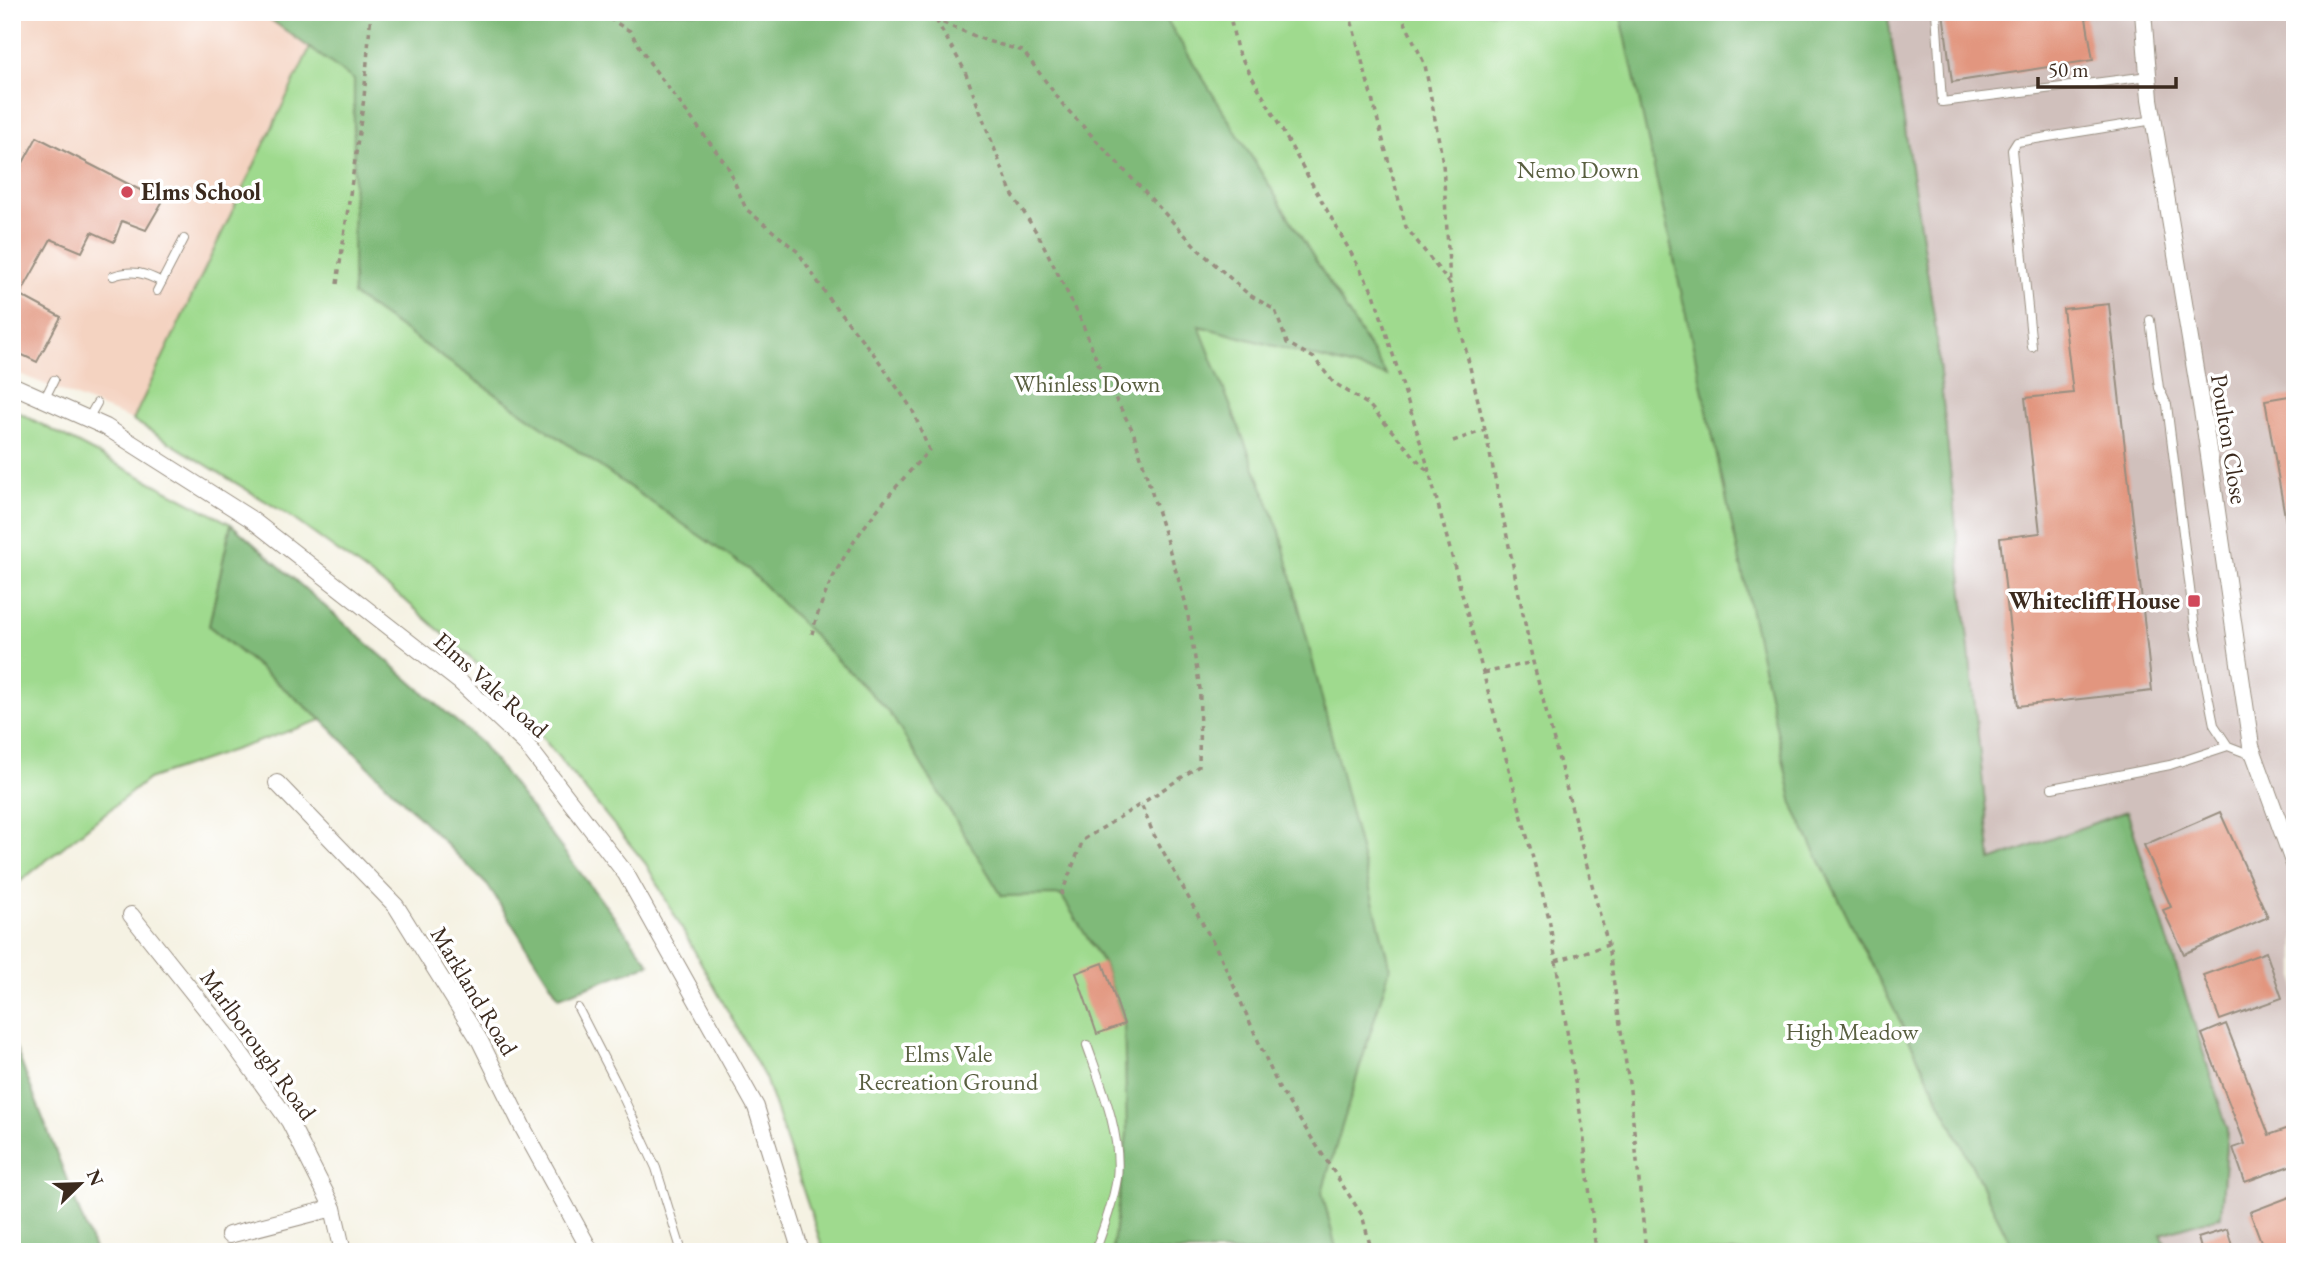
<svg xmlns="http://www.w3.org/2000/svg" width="2307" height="1264" font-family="'EB Garamond',serif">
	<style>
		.built { fill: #f4d3c1 }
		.industrial { fill: #d0c0bc }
		.green { fill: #9fda8e; stroke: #6d8256; stroke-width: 2 }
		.forest { fill: #7fba79; stroke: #5d724c; stroke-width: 2 }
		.building { fill: #e2967f }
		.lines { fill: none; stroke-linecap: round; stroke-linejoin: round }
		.lane-casing { stroke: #988e80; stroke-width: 10 }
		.street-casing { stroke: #988e80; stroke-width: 18 }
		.path { stroke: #988e80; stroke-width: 3.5; stroke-dasharray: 5 5; stroke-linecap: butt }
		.lane { stroke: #fff; stroke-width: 8 }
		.street { stroke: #fff; stroke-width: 16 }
		.poi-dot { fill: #d1495b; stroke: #fff; stroke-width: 2.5 }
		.labels { text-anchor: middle; stroke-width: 7; stroke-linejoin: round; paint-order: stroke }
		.park-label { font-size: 24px; fill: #595f40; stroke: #fff }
		.poi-label { font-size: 24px; font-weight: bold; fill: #3b2a1e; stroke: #fff; text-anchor: start }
		.street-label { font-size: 24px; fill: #3b2a1e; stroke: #fff }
	</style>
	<rect width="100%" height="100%" fill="#fff"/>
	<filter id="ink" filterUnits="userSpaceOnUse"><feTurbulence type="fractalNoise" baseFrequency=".0143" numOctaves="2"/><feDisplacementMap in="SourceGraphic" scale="14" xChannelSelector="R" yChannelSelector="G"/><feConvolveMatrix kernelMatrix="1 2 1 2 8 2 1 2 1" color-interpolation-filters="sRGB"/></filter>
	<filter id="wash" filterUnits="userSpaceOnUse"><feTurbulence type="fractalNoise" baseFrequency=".00686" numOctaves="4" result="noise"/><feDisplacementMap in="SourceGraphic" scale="28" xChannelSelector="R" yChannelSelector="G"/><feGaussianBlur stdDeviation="1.57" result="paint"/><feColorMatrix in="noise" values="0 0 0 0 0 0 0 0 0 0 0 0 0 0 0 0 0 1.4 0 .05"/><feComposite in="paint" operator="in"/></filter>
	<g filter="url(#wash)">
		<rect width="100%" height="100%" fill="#f5f2e3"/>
		<path class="built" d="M12,12H327L133,420L12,371Z"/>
		<path class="industrial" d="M1887,12H2295V867L2288,870L2295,888V1252H2168L2161,1234L2221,1216L2127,812L1991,862L1934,317Z"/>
		<path class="green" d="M327,12H1887L1934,317L1991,861L2127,811L2227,1128L2221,1216L2161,1234L2168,1252H824L765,1078L646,864L496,681L405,600L288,515L133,420Z
			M12,409L231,524L209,626L322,720L148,779L12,888Z"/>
		<path class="forest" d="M260,12H1162L1387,376L1199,326L1280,532L1390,968L1322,1192L1337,1252H1112L1127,1133L1124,1024L1104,965L1061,895L1002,896L890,713L749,570L353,295L354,80Z
			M1620,12H1887L1934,317L1991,861L2127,811L2227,1128L2221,1216L2161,1234L2168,1252H2015L1794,809Z
			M231,524L481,743L650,964L559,997L488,886L322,720L209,626Z
			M12,1039L95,1252H12Z"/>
		<g id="blocks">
			<path class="building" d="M1943,12H2085L2093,60L1952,82Z
				M37,137L142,191L164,199L146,230L122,221L114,242L92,232L82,252L51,239L20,295L61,317L37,362L12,350V183Z
				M2109,304L2152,691L2018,706L2000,538L2040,533L2025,398L2073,393L2063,309Z
				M2295,395V528H2287L2265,400Z
				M2220,812L2268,917L2184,954L2163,910L2171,907L2144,845Z
				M2266,952L2282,998L2220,1020L2203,975Z
				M1103,963L1124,1024L1097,1034L1076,973Z
				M2226,1024L2269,1135L2295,1126V1164L2245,1182L2233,1148L2245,1144L2202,1034Z
				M2295,1195V1252H2265L2250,1212Z
				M2227,1229L2234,1252H2202L2198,1238Z"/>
		</g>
	</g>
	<g filter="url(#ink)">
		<use href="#blocks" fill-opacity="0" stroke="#988e80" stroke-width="2"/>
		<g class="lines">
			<g class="lane-casing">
				<path id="lane" d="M1936,12L1942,102L2149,76
					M113,276C133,269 144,273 162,282
					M157,291L184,239
					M2150,320L2159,388L2167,405L2195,629L2214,725L2228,746L2254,756
					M2032,347L2012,150L2017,142L2154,120
					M44,400L54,380
					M88,419L97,403
					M2052,788L2170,765L2228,746
					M578,1008L617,1084L656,1168L682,1252
					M1087,1045C1101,1085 1122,1135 1117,1178C1113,1203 1104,1227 1095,1252"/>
			</g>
			<g class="street-casing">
				<path id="street" d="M2143,12L2150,99L2206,435L2251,746L2295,867
					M12,385L106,427L251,519L460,682L525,743L626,874L756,1107L801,1252
					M277,783L396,906L480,1041L524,1130L591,1252
					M131,915L233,1043L289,1121L333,1208L343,1252
					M229,1235L333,1208"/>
			</g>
			<path class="path" d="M602,12L603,15L630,31L652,66L728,167L746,209L798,252L830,300L876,357L912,409L929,450C880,504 830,560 812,634
				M926,12L936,20L987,41L1023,51L1064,106L1200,251L1248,294L1275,310L1287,343L1314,358L1333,382L1369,405L1429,473
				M1229,12L1237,50L1374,294L1426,460L1549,918L1583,1131L1596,1252
				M1349,12L1406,227L1450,284L1485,430L1533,662L1608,945L1630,1090L1646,1252
				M1400,12L1425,65L1443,163L1450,283
				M936,20L964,69L1011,192L1040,238L1081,320L1103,376L1133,431L1186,604L1200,689L1199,766L1141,804
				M337,284L364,98L371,12
				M1453,441L1485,430
				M1484,673L1533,662
				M1061,895L1083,840L1141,804L1153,833L1221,957L1279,1088L1362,1215L1372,1252
				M1556,961L1608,945"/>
			<use href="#lane" class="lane"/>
			<use href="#street" class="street"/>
		</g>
	</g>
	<g class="poi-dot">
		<circle cx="127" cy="192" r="7"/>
		<rect x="2187" y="594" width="14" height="14" rx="3.5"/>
	</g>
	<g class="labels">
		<g class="park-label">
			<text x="1578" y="178">Nemo Down</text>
			<text x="1087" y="392">Whinless Down</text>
			<text x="1852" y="1040">High Meadow</text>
			<text x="948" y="1062">Elms Vale<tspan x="948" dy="28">Recreation Ground</tspan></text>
		</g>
		<g class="poi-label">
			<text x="141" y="200">Elms School</text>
			<text x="2180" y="609" text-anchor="end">Whitecliff House</text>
		</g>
		<g class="street-label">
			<text transform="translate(2229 439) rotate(81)" y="8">Poulton Close</text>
			<text transform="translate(491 685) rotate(42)" y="8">Elms Vale Road</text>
			<text transform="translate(474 991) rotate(59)" y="8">Markland Road</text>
			<text transform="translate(258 1045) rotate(54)" y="8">Marlborough Road</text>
		</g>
	</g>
	<rect width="2307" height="1264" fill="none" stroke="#fff" stroke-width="42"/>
	<g transform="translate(80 1184) rotate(67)" stroke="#ffffff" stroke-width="5" paint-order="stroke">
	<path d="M0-5L12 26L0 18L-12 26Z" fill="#3b2a1e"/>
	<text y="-10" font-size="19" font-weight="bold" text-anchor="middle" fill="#3b2a1e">N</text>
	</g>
	<path d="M2038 77v10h138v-10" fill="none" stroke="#3b2a1e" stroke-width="3.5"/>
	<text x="2048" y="77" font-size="21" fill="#3b2a1e" stroke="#ffffff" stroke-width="5" paint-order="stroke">50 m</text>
</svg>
